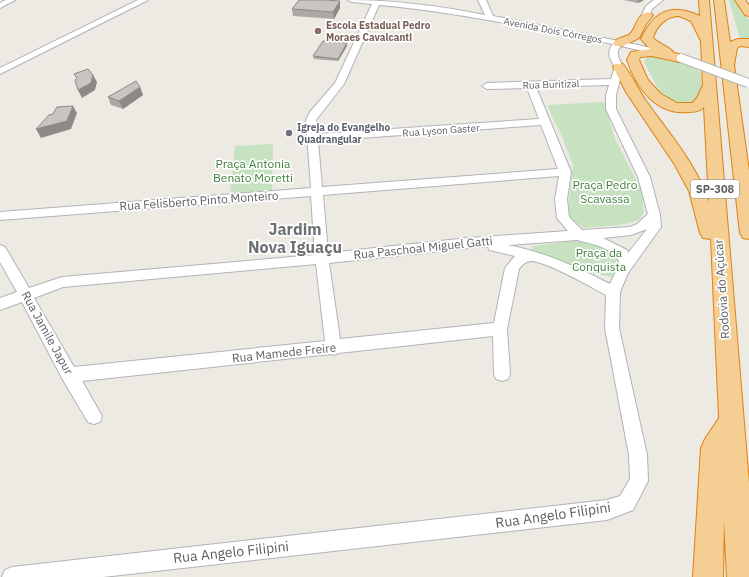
<svg xmlns="http://www.w3.org/2000/svg" width="749" height="577" font-family="'IBM Plex Sans',sans-serif">
	<style>
		.green { fill: #c6e2c1 }
		.lines { fill: none; stroke-linecap: round; stroke-linejoin: round }
		.minor-casing { stroke: #b0b4b7; stroke-width: 2 }
		.highway-casing { stroke: #dd8213; stroke-width: 2 }
		.minor { fill: #fff; fill-rule: evenodd }
		.highway { fill: #f4ce93; fill-rule: evenodd }
		.minor-bridge-casing { stroke: #b0b4b7; stroke-width: 10; stroke-linecap: butt }
		.minor-bridge { stroke: #fff; stroke-width: 8 }
		.wall { fill: #aca9a4 }
		.shaded-wall { fill: #8c8986 }
		.building { fill: #c8c4bf; stroke: #8c8986 }
		.education-dot { fill: #8d6e63; stroke: #fff; stroke-width: 1.5 }
		.worship-dot { fill: #6b7280; stroke: #fff; stroke-width: 1.5 }
		.labels { text-anchor: middle; stroke-width: 3.5; stroke-linejoin: round; paint-order: stroke }
		.far-education-label { font-size: 10px; font-weight: bold; fill: #785e54; stroke: #fff; text-anchor: start }
		.far-street-label { font-size: 10px; fill: #5b5f62; stroke: #fff }
		.far-worship-label { font-size: 10px; font-weight: bold; fill: #5b616d; stroke: #fff; text-anchor: start }
		.shield { fill: #fff; stroke: #8c8f91; stroke-width: 1 }
		.shield-label { font-size: 11px; font-weight: bold; fill: #5b5f62 }
		.park-label { font-size: 12px; fill: #42813c; stroke: #fff }
		.street-label { font-size: 12px; fill: #5b5f62; stroke: #fff }
		.near-street-label { font-size: 14px; fill: #5b5f62; stroke: #fff }
		.district-label { font-size: 16px; font-weight: bold; fill: #6c7174; stroke: #fff }
	</style>
	<rect width="100%" height="100%" fill="#ede9e3"/>
	<path class="green" d="M729,0H734L749,20V39H740Z
		M647,57C667,57 684,63 701,72L702,91L695,101C664,112 656,83 644,62Z
		M604,102L615,139L642,191L644,213L639,220L620,225L584,228L570,219L568,208L573,165L563,139L547,105Z
		M273,144L272,192L230,195L235,146Z
		M574,241L608,247L623,259L612,277L592,273L532,250L533,246Z"/>
	<g class="lines">
		<g class="minor-casing">
			<path id="minor" d="M6,0H15L0,8V3Z
				M138,0H148L0,74V68Z
				M348,0C394,0 440,6 485,15L478,0H486L493,16L619,41L670,52L671,54L667,57L621,46C614,53 620,60 623,67L616,95V109L650,177L660,215L661,227L628,273L620,292L619,328L647,455L648,481L633,510L607,520L103,577H2L5,570L12,567L607,500L620,496L630,479L629,455L605,328L606,295C591,287 546,261 531,261C526,261 522,265 519,269L507,329L510,374L508,379L502,381L496,379L494,374L493,336L339,353L334,355L331,354L82,381L102,416L100,422L94,424L88,422L63,380L22,302L0,310V298L17,292L0,262V245L5,247L29,288L62,277L315,255L311,196L0,220V212L311,188L306,120L310,112L335,83L372,4L352,2ZM379,5C458,12 535,29 613,44C606,52 610,59 615,67L611,79L487,83L482,86L487,89L527,88L539,119L317,134L316,120L344,84ZM609,85L606,95V109L638,177L648,214L637,224L630,227L582,230L569,217L567,199L571,172L536,87ZM541,125L558,169L322,187L318,141ZM559,176L555,199L557,218L568,231L468,238L328,253L323,195ZM647,229L628,253L627,250L603,238L631,235ZM577,240C592,244 613,247 620,263L610,284C577,267 544,252 508,245ZM488,246L489,250L515,256L505,268L494,323L340,339L329,263ZM316,264L325,341L74,367L34,298L63,287Z
				M654,0H663L652,9L648,19H642L641,17L646,6Z"/>
		</g>
		<g class="highway-casing">
			<path id="highway" d="M699,0H709L749,483V577H727L724,521L723,577H693L701,448L705,439L719,418L711,239L703,238L700,233L689,191L675,165L626,92L613,67L615,64H623C632,76 638,89 646,101C668,132 697,165 709,202L704,107C699,112 693,112 687,112C655,115 636,86 627,60L631,52L650,49L641,39C643,34 646,30 649,25C663,6 680,7 700,16ZM679,16L691,21L701,41L703,85L697,98L692,103H677L661,94L648,80L639,60L640,57L652,56L679,62L683,61L685,58L683,55L674,53C670,47 659,44 653,38C656,26 667,16 679,16Z
				M714,0H724L730,42L738,39H749V47L740,46L737,48L734,65L749,171V239L743,238L740,233Z
				M735,0H745L749,5V16L745,15Z
				M648,12L653,15L646,24L639,38L623,46H615L613,43C617,37 625,38 630,34C637,27 636,15 648,12Z"/>
		</g>
		<use href="#minor" class="minor"/>
		<use href="#highway" class="highway"/>
		<g class="minor-bridge-casing">
			<path id="minor-bridge" d="M681,58L748,83"/>
		</g>
		<use href="#minor-bridge" class="minor-bridge"/>
	</g>
	<path class="wall" d="M623,0H644L638,3Z
		M340,8L334,19L293,16L292,9Z
		M347,43V46L338,61L314,59L313,56Z
		M140,87L143,95L123,109L111,105L108,97Z"/>
	<path class="shaded-wall" d="M639,0H644L638,3Z
		M340,1V8L334,19L333,12Z
		M347,43V46L338,61V59Z
		M93,75L97,82L95,90L82,98L78,90Z
		M140,87L143,95L123,109L119,101Z
		M73,106L77,113L71,129L41,138L36,129Z"/>
	<path class="building" d="M299,0H326L340,1L333,12L292,9Z
		M323,41L347,43L338,59L313,56Z
		M88,69L93,75L91,83L78,90L75,80L77,78L74,74Z
		M136,81L140,87L119,101L108,97Z
		M73,106L67,121L36,129L49,115L53,114L57,107Z"/>
	<circle class="education-dot" cx="318" cy="31" r="4"/>
	<circle class="worship-dot" cx="289" cy="133" r="4"/>
	<g class="labels">
		<g class="far-education-label">
			<text x="326" y="29">Escola Estadual Pedro<tspan x="326" dy="12">Moraes Cavalcanti</tspan></text>
		</g>
		<g class="far-street-label">
			<text transform="translate(553 30) rotate(11)" y="4">Avenida Dois Córregos</text>
			<text transform="translate(551 84) rotate(-2)" y="4">Rua Buritizal</text>
			<text transform="translate(441 130) rotate(-4)" y="4">Rua Lyson Gaster</text>
		</g>
		<g class="far-worship-label">
			<text x="297" y="131">Igreja do Evangelho<tspan x="297" dy="12">Quadrangular</tspan></text>
		</g>
		<rect class="shield" x="691" y="180" width="48" height="18" rx="3"/>
		<g class="shield-label">
			<text x="715" y="193">SP-308</text>
		</g>
		<g class="park-label">
			<text x="253" y="168">Praça Antonia<tspan x="253" dy="14">Benato Moretti</tspan></text>
			<text x="605" y="189">Praça Pedro<tspan x="605" dy="14">Scavassa</tspan></text>
			<text x="599" y="257">Praça da<tspan x="599" dy="14">Conquista</tspan></text>
		</g>
		<g class="street-label">
			<text transform="translate(199 201) rotate(-4)" y="4">Rua Felisberto Pinto Monteiro</text>
			<text transform="translate(423 248) rotate(-6)" y="4">Rua Paschoal Miguel Gatti</text>
			<text transform="translate(722 289) rotate(-94)" y="4">Rodovia do Açúcar</text>
			<text transform="translate(47 333) rotate(61)" y="4">Rua Jamile Japur</text>
			<text transform="translate(284 353) rotate(-6)" y="4">Rua Mamede Freire</text>
		</g>
		<g class="near-street-label">
			<text transform="translate(553 515) rotate(-8)" y="5">Rua Angelo Filipini</text>
			<text transform="translate(231 552) rotate(-6)" y="5">Rua Angelo Filipini</text>
		</g>
		<g class="district-label">
			<text x="295" y="235">Jardim<tspan x="295" dy="18">Nova Iguaçu</tspan></text>
		</g>
	</g>
</svg>
